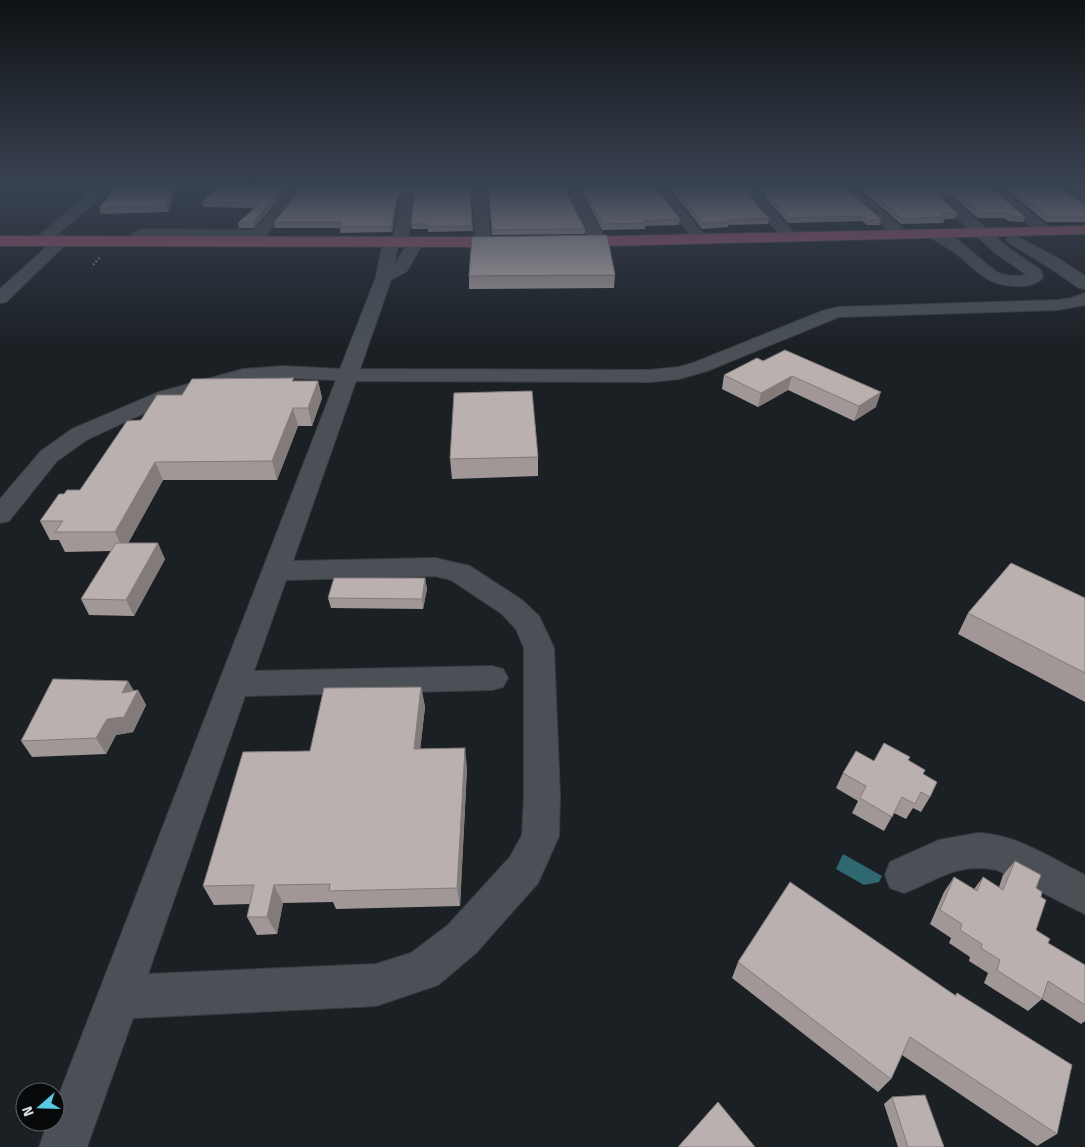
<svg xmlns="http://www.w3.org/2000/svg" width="1085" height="1147" font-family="'Fira Sans',sans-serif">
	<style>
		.water { fill: #306870 }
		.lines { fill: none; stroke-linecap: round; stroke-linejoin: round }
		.minor-casing { stroke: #3a3d41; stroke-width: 2 }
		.major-casing { stroke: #3a3d41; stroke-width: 2 }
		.path { stroke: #83878b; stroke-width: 2; stroke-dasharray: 2 2; stroke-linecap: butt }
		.minor { fill: #4a5056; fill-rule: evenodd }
		.major { fill: #a2526b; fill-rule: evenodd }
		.wall { fill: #a09796 }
		.shaded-wall { fill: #827b7a }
		.building { fill: #bab0af; stroke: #827b7a }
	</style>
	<rect width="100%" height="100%" fill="#1b2025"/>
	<path class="water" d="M843,854L882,876L879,882L864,885L836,869Z"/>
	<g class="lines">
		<g class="minor-casing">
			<path id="minor" d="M99,186H114L46,244H36L33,241L36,238Z
				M293,186H307L257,246H247L244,243L247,239H145L131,246L126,244L123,241L137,231L142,229L255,230Z
				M472,186H486L491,242L488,245H478L475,242Z
				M563,186H577L606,241L603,244H593L590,241Z
				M652,186H666L705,236L708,239L705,242H695Z
				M743,186H757L768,204L795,234L798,237L795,240H785L757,209Z
				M839,186H854L907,232L910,235L907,238H897Z
				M984,186H999L1050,228L1052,231L1050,234H1040Z
				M1046,186H1062L1085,199V209Z
				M407,194L414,198L408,242L405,245L398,246L394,265L410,240H420L423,243L407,271L391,280L360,369L650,370L678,367L693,363L822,311L838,307L1058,300L1071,298L1085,293V305L1058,310L839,317L707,371L679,379L650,382L356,381L293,561L435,558L470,566L522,600L539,616L554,648L560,796L559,836L538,883L476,953L438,985L376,1006L133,1018L87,1147H39L48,1122H55V1105L336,380L284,378L243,381L173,400L88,439L57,461L9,521L0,523V499L41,451L72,429L159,392L243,369L284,366L340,369L376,277L383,242L386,239L393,238L400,198ZM435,576L451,580L502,614L516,629L524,648V796L522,835L510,857L448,925L411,953L376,964L148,974L245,696L492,690L503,687L508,678L503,669L492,666L254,671L286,580Z
				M946,196L951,197L1006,246L1041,270L1043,277C1034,291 998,287 986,278C976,272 968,263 959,256C950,249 939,243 930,237L927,234L930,231C952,225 981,264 999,273C1008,277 1018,276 1027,275L994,252L941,203L939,200Z
				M62,235L67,237L70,240L67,243L6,302L0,303V289L57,237Z
				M1014,235L1056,257L1085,276V289L1079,288L1053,270L1009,243L1006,240L1009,237Z
				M978,833C1016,834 1051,858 1085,875V914L997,870C957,862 938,880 904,893L890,888L885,875L890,862L939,840Z"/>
		</g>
		<g class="major-casing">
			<path id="major" d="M1085,226V234L571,247L566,245L563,242L566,239L571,237Z
				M0,236L508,237L513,239L516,242L513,245L508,247L0,246Z"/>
		</g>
		<path class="path" d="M93,265L101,256"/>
		<use href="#minor" class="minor"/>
		<use href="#major" class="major"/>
	</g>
	<path class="wall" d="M118,186H169L168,187H172L174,193L168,212L101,214L99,208Z
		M291,186L254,228H239L238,223L254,208L204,207L202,202Z
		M304,186H470L473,231L428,232V229H412L411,224L415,197L408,192L398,198L392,232L340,233V228H275L274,222Z
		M488,186L585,229V234L492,235Z
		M579,186H654L680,219L679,225L645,226V229L603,230V232Z
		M668,186H745L756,205L769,218L768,224L728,225V227L702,229Z
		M759,186H843L881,219L880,225H867L862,221L788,223L770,203Z
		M857,186H989L1025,217L1023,222L1009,221L1004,218H978L952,196L946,194L940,197L957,213L955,219H945L943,223L901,224Z
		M1002,186H1054L1085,205V222H1046Z
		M1065,186H1085V197Z
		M615,275L614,288L469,289V276Z
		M757,358L876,407L854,421L788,390L758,407L722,389L724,375Z
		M294,381H318L322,398L312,426H298L277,480H163L128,543L165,559L134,616L89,615L81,599L111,551L65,552L59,540H50L40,521L64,494L80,490L141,420L182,395Z
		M538,457V476L452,479L450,459Z
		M425,578L427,589L423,609L331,608L328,598Z
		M1085,598V702L958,634L968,613Z
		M421,687L425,707L420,749L467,768L460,906L336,909L333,902L283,903L277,934L257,935L247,917L250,904L214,905L203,886L310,751Z
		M138,690L146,705L133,732L116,735L106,754L32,757L21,741Z
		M908,760L923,774L930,797L921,812L913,808L906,819L894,813L884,831L852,813L858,801L836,788L843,773L874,761Z
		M1015,861L1036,888L1041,897L1036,930L1048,943L1085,965V1021L1081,1024L1042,999L1028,1011L984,983L988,973L969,961L970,957L949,943L951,938L930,924L944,892L954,877L974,889L983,877L999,887L1003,875Z
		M738,962L955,995L957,993L1057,1134L1037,1146L902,1055L891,1079L878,1092L732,978Z
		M892,1097L944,1147H898L884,1104Z"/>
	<path class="shaded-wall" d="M285,186H291L254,228L253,222Z
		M172,187L174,193L168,212L166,206Z
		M407,187L408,192L398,198L392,232L391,227L398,193Z
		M948,189L946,194L938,198L940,193Z
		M792,376L788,390L758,407L761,393Z
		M318,381L322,398L312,426L308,408Z
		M881,392L876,407L854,421L859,406Z
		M293,408L298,426L277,480L272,461Z
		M155,462L163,480L124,551L115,532Z
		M158,543L165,559L134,616L126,600Z
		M425,578L427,589L423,609L422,599Z
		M128,681L136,694L138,690L146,705L133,732L116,735L106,754L96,738Z
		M421,687L425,707L418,769L414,749Z
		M465,748L467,768L460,906L457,888Z
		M274,885L283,903L277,934L267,917Z"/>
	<path class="building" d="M118,186H165L164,187H172L166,206L99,208Z
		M219,186H285L253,222L238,223L260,203L202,202Z
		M304,186H470L472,226L428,227V224H411L415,193L407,187L398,193L391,227H339L342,222H274Z
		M488,186H563L585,229L492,230Z
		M582,186H654L680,219L644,221L645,223L603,224L604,227Z
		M673,186H745L756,205L769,218L727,220L729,222L702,223Z
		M763,186H843L881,219L868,220L863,216L789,218L770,198Z
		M864,186H989L1025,217L1011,216L1006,213H980L954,190L948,189L940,193L939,196L957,213H941L945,217L902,219Z
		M1010,186H1054L1085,205V217H1048Z
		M1077,186H1085V190Z
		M607,235L615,275L469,276L472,237Z
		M785,350L881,392L859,406L792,376L761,393L724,375L757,358L763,361Z
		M294,378L292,381H318L308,408H293L272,461L155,462L115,532H55L63,521H40L59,494H64L67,490H80L127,421L141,420L157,395H182L192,379Z
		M532,391L538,457L450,459L454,393Z
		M116,543H158L126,600L81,599Z
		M1011,563L1085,598V673L968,613Z
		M334,578H425L422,599L328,598Z
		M53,679L128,681L122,693L138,690L124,717L107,719L96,738L21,741Z
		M421,687L414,749L465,748L457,888L329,891L330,884L274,885L267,917H247L254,885L203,886L243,752L310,751L324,688Z
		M884,743L910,757L908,760L925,770L923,774L937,782L930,797L921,792L915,804L902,797L892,817L860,798L866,786L843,773L856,751L874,761Z
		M1015,861L1041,875L1036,888L1042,892L1041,897L1046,900L1036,930L1050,939L1048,943L1085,965V1005L1048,981L1042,999L997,970L1000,960L981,948L982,944L960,930L962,924L940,910L954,877L977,891L983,877L1003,890Z
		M790,882L956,996L957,993L1072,1065L1057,1134L910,1037L891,1079L738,962Z
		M925,1095L944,1147H908L892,1097Z
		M718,1102L755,1147H678Z"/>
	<linearGradient id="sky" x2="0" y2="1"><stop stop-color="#0f1214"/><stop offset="0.54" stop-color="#394251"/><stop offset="1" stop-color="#394251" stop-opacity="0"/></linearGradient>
	<rect width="1085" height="346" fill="url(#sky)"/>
	<g transform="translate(40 1107) rotate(250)"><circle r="24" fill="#07090b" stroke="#5d5f62"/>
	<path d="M0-4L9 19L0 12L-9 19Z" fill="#59c8e5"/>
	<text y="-8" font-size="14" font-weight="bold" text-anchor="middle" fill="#dde0e4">N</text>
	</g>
</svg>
